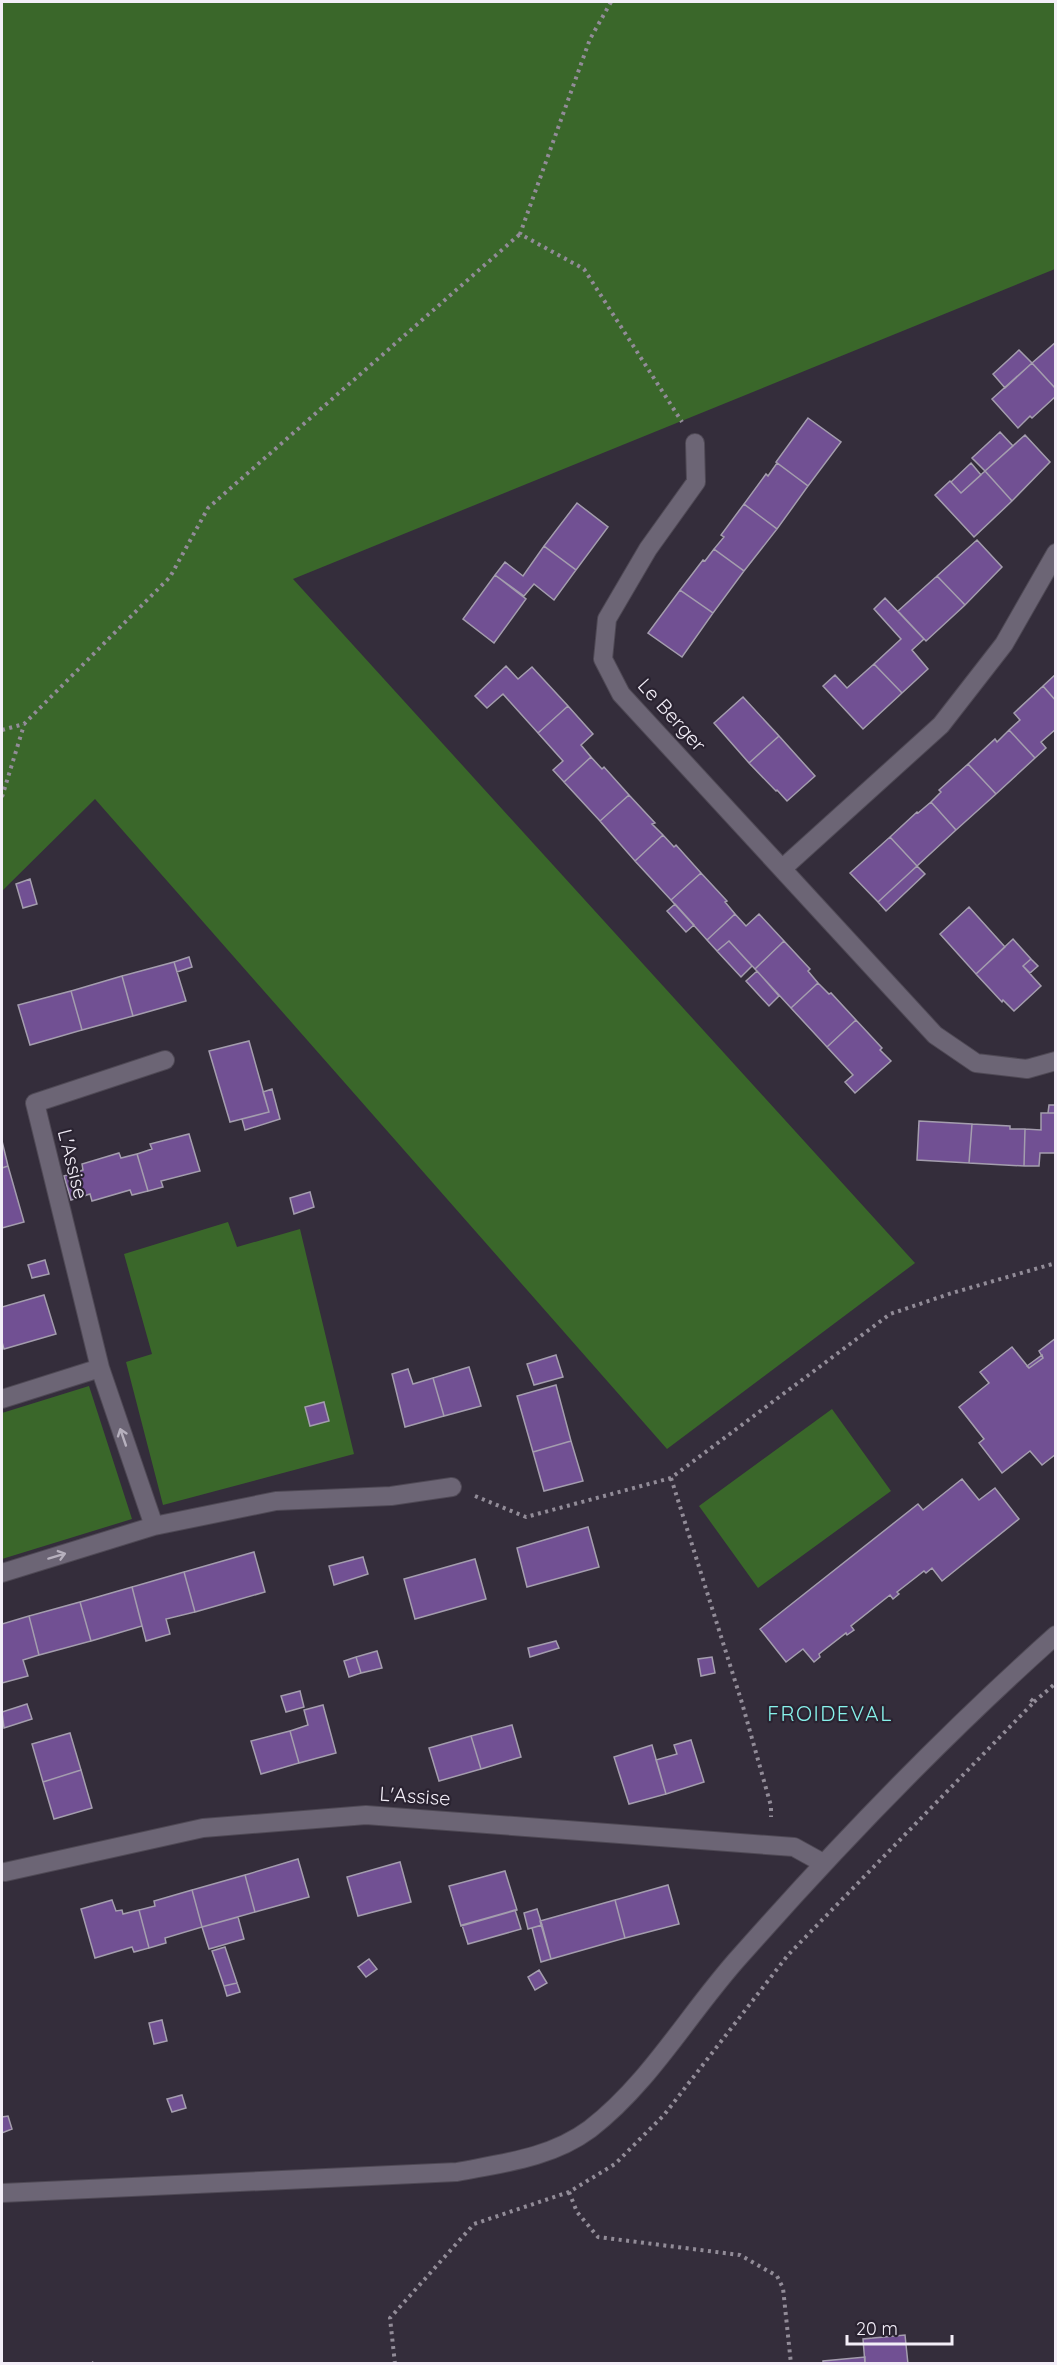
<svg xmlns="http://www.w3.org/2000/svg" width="1057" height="2365" font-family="Quicksand,sans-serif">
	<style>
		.green { fill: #3a672a }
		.building { fill: #715093; stroke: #a49dae; stroke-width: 1.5 }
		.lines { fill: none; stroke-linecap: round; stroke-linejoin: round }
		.minor-casing { stroke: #4f4955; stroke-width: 20 }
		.path { stroke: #928c98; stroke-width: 4; stroke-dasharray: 3 4.5; stroke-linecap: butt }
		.minor { stroke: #6c6575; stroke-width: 18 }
		.oneway { stroke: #b6b0bd }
		.labels { text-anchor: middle; stroke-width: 4.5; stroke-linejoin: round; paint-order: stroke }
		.street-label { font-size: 20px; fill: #f3eef8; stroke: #2a2331 }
		.neighbourhood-label { font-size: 21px; letter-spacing: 1.5px; fill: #88f3ec; stroke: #2a2331 }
	</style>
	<rect width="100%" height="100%" fill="#342d3b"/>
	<path class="green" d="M2,2H1055V269L293,579L915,1263L667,1449L95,799L2,891Z
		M228,1222L237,1247L300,1229L354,1454L163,1505L126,1362L152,1354L124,1254Z
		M89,1386L132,1519L2,1559V1413Z
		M832,1409L891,1491L758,1588L699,1506Z"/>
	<path class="building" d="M1056,342V389L1032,363Z
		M1019,350L1032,363L1005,388L993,374Z
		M1032,363L1056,389V396L1032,418L1030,416L1018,428L992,399Z
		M808,418L841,442L808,486L776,462Z
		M1000,432L1013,446L985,471L972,458Z
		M1025,435L1050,462L1012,501L985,471Z
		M777,463L808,486L777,529L744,504L766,474L768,476Z
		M971,463L981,475L961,493L951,482Z
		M985,471L1012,501L974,537L935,495L950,481L961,493Z
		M577,503L608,527L576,570L544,546Z
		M744,504L777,529L744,571L714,549L724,537L721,535Z
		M977,540L1002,567L965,605L937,576Z
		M544,546L576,570L554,600L534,584L524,596L495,575L505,562L523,576Z
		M714,549L744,571L713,613L680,590L703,560L705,561Z
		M495,575L526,599L494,643L463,619Z
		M937,576L965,605L926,641L898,611Z
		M680,590L713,613L682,657L648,633Z
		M885,598L924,639L912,650L928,669L902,693L874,664L901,639L874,609Z
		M874,664L902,693L863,729L823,686L835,675L847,688Z
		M506,666L518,679L532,667L568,706L538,733L503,694L487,708L475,696Z
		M1056,674V701L1043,686Z
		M1043,686L1056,701V729L1041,742L1046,748L1035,758L1009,730L1020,720L1014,713Z
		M743,697L779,736L749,763L714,723Z
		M568,706L593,734L581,745L591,757L564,782L553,770L563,761L538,733Z
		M1009,730L1035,758L996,794L968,764L995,739L997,742Z
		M779,736L815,776L787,801L777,790L776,791L749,763Z
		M591,757L602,769L604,767L629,795L600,821L564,782Z
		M968,764L996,794L956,830L931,802L941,792L939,790Z
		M629,795L655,823L652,824L663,835L635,861L600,821Z
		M931,802L956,830L917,866L890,837L917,812L918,813Z
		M663,835L674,847L676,845L701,873L671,900L635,861Z
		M890,837L917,866L878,902L850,873Z
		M917,866L925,874L886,911L878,902Z
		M701,873L727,901L725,902L735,914L707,940L671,900Z
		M30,879L37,904L23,908L16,884Z
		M675,904L694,925L686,932L667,911Z
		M969,907L1005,947L976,974L940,934Z
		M735,914L746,926L759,914L784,941L755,969L729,941L717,951L707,940Z
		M1013,939L1031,959L1023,966L1041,986L1014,1011L1003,1000L1002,1002L976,974Z
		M729,941L752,966L741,977L717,951Z
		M784,941L810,969L808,971L818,983L791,1008L755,969Z
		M189,957L192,967L177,972L174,962Z
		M1031,959L1038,966L1030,973L1023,966Z
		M174,962L186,1001L133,1016L122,976Z
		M757,971L779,996L769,1006L746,981Z
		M122,976L133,1016L82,1030L71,991Z
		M818,983L829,994L831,993L856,1020L827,1047L791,1008Z
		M71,991L82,1030L30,1045L18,1005Z
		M856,1020L882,1048L880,1050L891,1061L855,1093L845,1082L853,1075L827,1047Z
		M249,1041L269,1112L230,1122L209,1051Z
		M272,1089L280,1119L245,1130L242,1119L269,1112L263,1092Z
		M1049,1105H1056V1113H1048Z
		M1041,1113H1056V1153H1040L1039,1166H1024L1025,1129L1041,1130Z
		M919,1121L972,1124L969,1163L917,1160Z
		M972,1124L1010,1126V1129H1025L1024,1166L969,1163Z
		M189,1134L200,1171L161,1181L163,1187L148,1191L137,1154L152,1149L150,1144Z
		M2,1141L8,1166L2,1168Z
		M119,1153L121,1158L137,1154L148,1191L132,1195L130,1190L92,1201L90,1194L71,1200L64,1176L83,1170L82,1164Z
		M8,1166L24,1222L2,1228V1168Z
		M310,1192L314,1207L294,1214L290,1198Z
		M45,1260L49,1274L32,1278L28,1265Z
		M44,1295L56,1334L4,1349L2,1342V1307Z
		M1056,1338V1454L1042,1465L1030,1451L1002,1473L979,1443L984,1439L959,1407L989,1383L980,1372L1012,1347L1029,1368L1043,1358L1039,1351Z
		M556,1355L563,1377L534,1385L527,1364Z
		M1042,1355L1043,1358L1029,1368L1027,1366Z
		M469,1367L481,1406L444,1416L433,1378Z
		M408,1369L413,1384L433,1378L444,1416L405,1427L392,1374Z
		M556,1385L571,1441L533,1452L517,1396Z
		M324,1402L329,1421L310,1426L305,1407Z
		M571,1441L583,1481L544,1491L533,1452Z
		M962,1479L979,1500L995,1488L1019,1519L942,1581L932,1568L926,1573L924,1571L897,1592L899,1594L893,1599L890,1595L851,1626L854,1630L847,1635L846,1633L819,1654L820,1657L814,1662L803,1649L786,1662L760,1629L918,1504L923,1510Z
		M588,1527L599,1567L527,1587L517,1548Z
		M254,1552L265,1592L195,1612L184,1572Z
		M363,1557L368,1574L334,1585L329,1566Z
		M475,1559L486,1599L415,1619L404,1579Z
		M184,1572L195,1612L166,1619L170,1634L146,1641L132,1587Z
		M132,1587L142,1626L91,1641L80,1602Z
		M80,1602L91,1641L39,1655L29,1616Z
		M29,1616L39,1655L23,1660L28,1676L2,1683V1624Z
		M556,1641L559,1648L530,1657L528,1648Z
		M377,1651L382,1668L361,1673L356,1657Z
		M356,1657L361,1673L349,1677L344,1661Z
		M712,1657L715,1673L701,1676L698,1659Z
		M300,1691L304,1707L286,1712L281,1696Z
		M27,1704L32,1719L4,1728L2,1712Z
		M323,1705L336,1753L299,1763L290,1731L308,1725L304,1710Z
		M512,1725L521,1757L481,1769L471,1736Z
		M290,1731L299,1763L261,1774L251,1741Z
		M70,1733L81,1770L43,1782L32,1744Z
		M471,1736L481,1769L439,1781L429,1748Z
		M691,1740L704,1782L666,1794L656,1760L677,1754L674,1745Z
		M652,1745L666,1794L629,1804L614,1757Z
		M81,1770L92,1808L54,1819L43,1782Z
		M298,1859L309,1897L255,1912L245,1875Z
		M400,1862L411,1902L358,1916L347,1877Z
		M505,1871L517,1910L461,1926L449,1886Z
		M245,1875L255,1912L202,1927L192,1890Z
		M668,1885L679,1924L625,1938L615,1900Z
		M192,1890L202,1927L165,1938L166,1943L149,1948L139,1910L155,1906L154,1901Z
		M112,1900L116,1911L122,1910L123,1914L139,1910L149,1948L134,1952L132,1947L95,1958L81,1909Z
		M615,1900L625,1938L551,1959L540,1921Z
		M537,1909L542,1925L528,1929L524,1913Z
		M515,1910L521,1929L468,1944L462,1925Z
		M238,1917L244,1939L209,1949L202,1927Z
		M542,1925L551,1959L541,1962L532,1928Z
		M225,1947L237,1983L224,1986L212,1951Z
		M369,1959L377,1969L366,1977L358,1967Z
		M539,1970L547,1983L535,1990L528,1977Z
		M237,1983L240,1992L227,1996L224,1986Z
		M162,2020L167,2041L154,2044L149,2023Z
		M182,2095L186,2108L172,2112L167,2099Z
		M8,2116L12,2129L2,2133V2117Z
		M905,2335L908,2364H865L863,2339Z
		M865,2357V2364H823V2361Z"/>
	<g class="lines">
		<g class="minor-casing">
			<path id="minor" d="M695,443L696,482L648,549L607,619L603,659L621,694L935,1035L976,1063L1027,1069L1056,1061
				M783,868L941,725L1004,644L1056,553
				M100,1368L35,1103L165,1060
				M2,1399L100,1368L154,1526L2,1573
				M154,1526L276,1501L391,1496L452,1487
				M5,1872L203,1828L366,1815L794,1847L823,1863
				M2,2193L457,2172C503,2163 551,2158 590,2129C651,2082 690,2011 741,1955C840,1843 944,1735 1056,1635"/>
		</g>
		<path class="path" d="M611,2L590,39L520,234L584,269L682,422
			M2,730L24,724L170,577L208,508L520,234
			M2,797L24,725
			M671,1478L742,1703L771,1806V1817
			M475,1496L526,1517L671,1478L890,1314L952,1293L1056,1263
			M1034,1702L1056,1683
			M569,2192L577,2212L598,2237L740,2255L777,2276L783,2288L791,2364
			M93,2364L94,2362
			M395,2364L390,2318L474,2224L569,2192L615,2164L664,2115L788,1955L1034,1702L1028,1697"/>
		<use href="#minor" class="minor"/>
	</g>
	<defs><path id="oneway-shaft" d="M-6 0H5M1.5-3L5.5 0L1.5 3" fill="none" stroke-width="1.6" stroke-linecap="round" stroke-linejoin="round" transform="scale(1.5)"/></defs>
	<g class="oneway">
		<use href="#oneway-shaft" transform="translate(123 1437) rotate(-109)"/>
		<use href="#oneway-shaft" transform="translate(57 1556) rotate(-17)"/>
	</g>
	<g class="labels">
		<g class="street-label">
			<text transform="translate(672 715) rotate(48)" y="7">Le Berger</text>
			<text transform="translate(73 1164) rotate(76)" y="7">L'Assise</text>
			<text transform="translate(415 1796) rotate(4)" y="7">L'Assise</text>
		</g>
		<g class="neighbourhood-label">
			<text x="830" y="1721">FROIDEVAL</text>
		</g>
	</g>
	<rect width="1057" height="2365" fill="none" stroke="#f3eef8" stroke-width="6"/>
	<path d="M847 2335v9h105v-9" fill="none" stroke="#f3eef8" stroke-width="3"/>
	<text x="856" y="2335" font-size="18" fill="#f3eef8" stroke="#2a2331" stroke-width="4.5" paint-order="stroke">20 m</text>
</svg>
